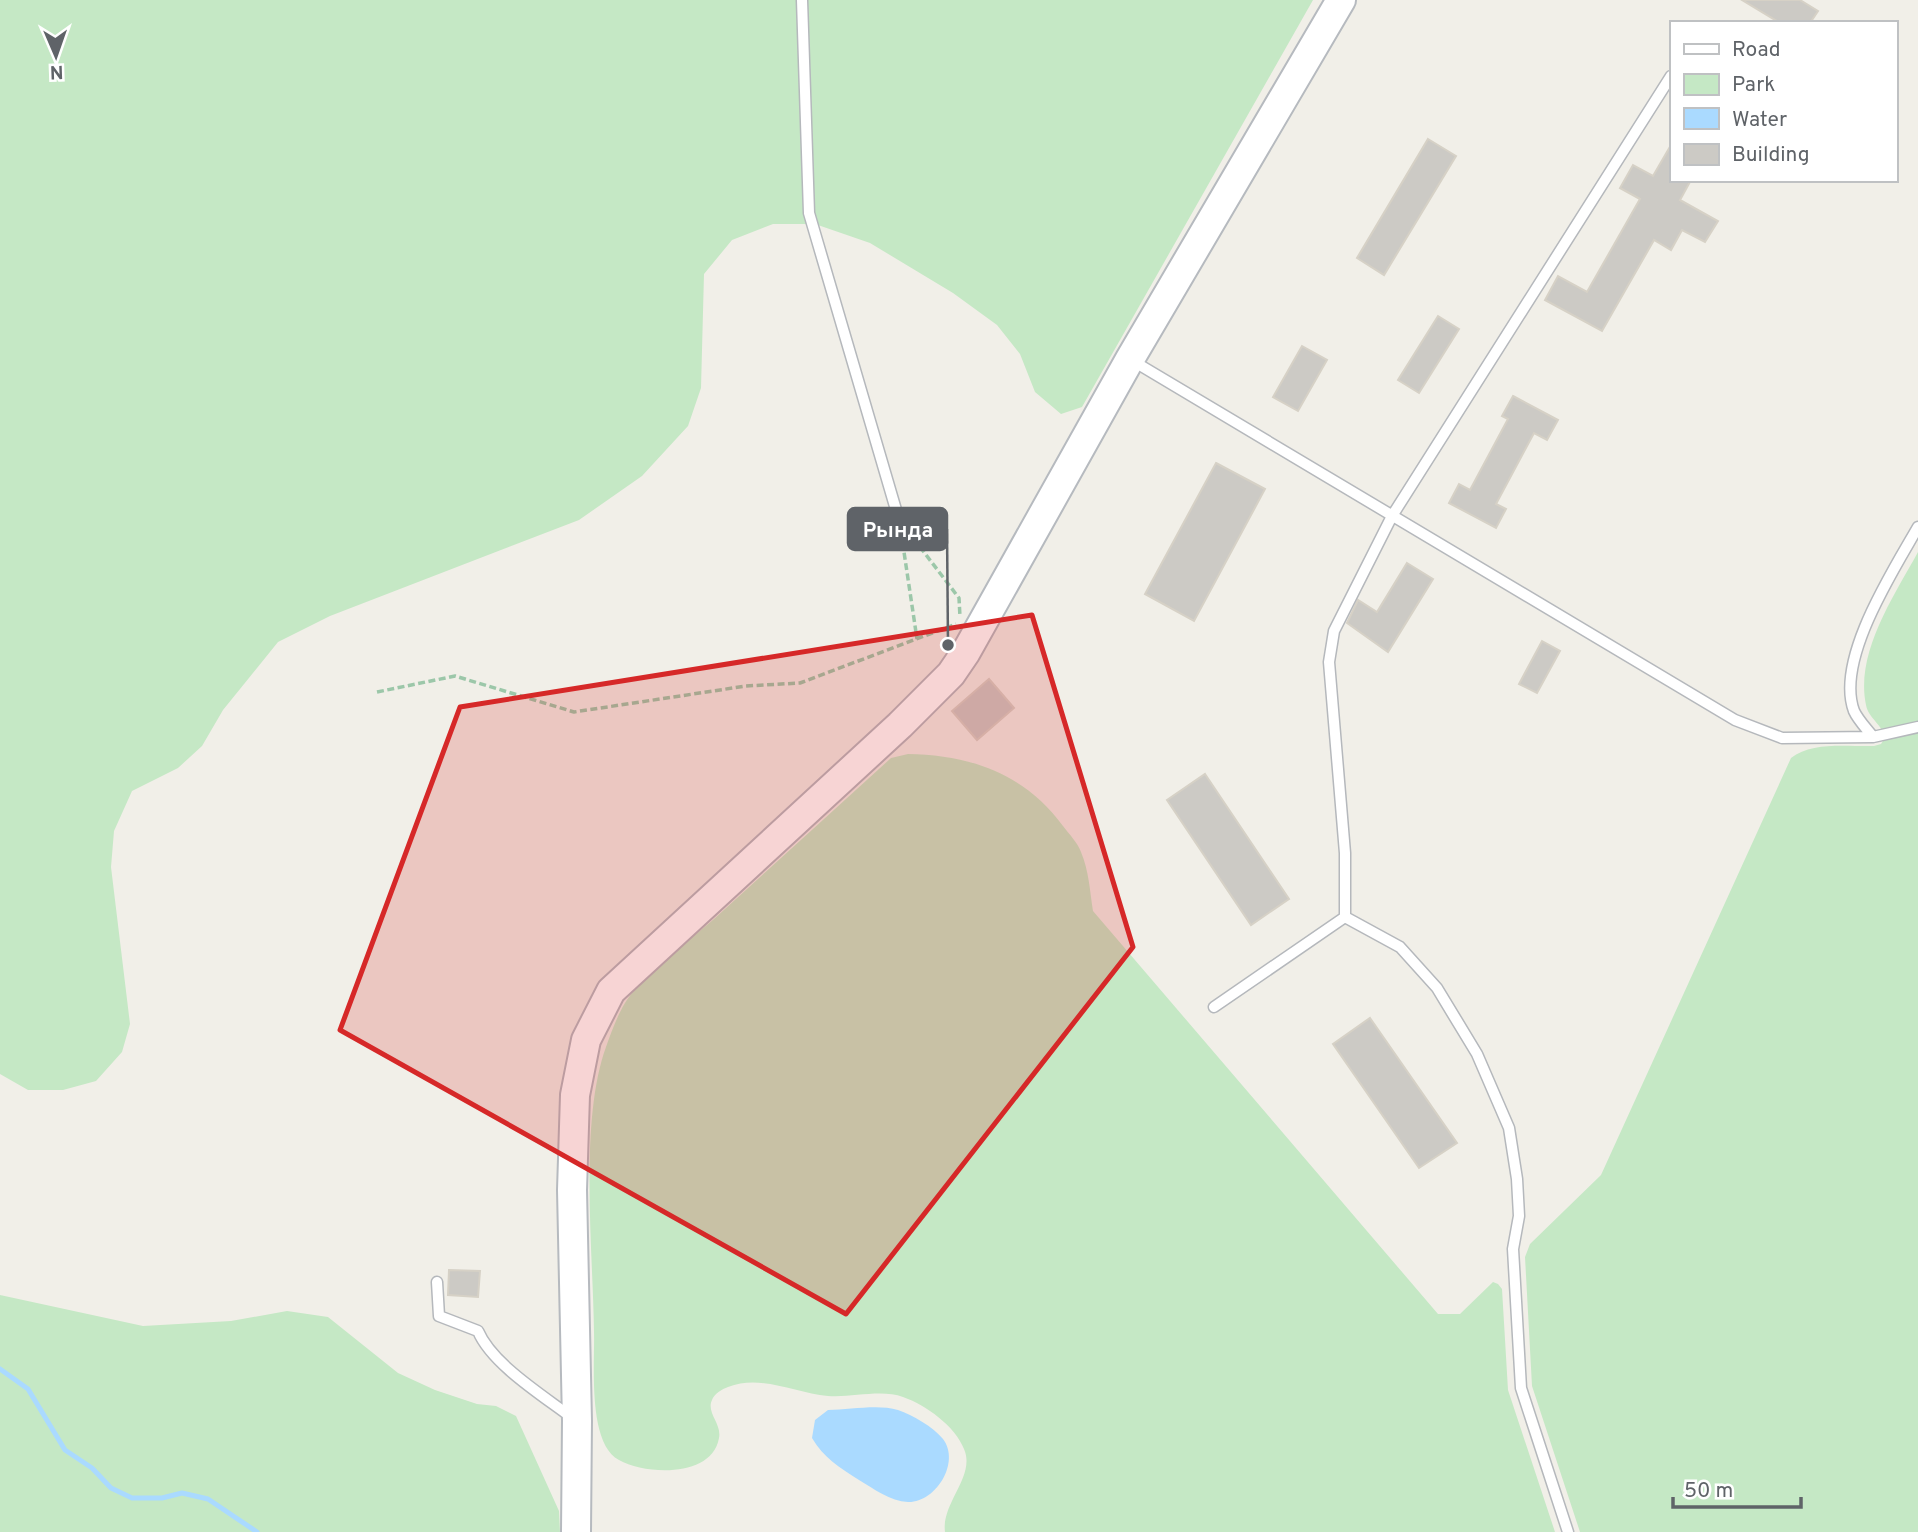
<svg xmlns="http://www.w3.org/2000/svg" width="1918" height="1532" font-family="Overpass,sans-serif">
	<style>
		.green { fill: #c5e8c5 }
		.water { fill: #aadaff }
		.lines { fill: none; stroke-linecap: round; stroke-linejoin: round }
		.stream { stroke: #aadaff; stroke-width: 5 }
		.building { fill: #cccac5; stroke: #d6d1c6; stroke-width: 2 }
		.lane-casing { stroke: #b5b8bc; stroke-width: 13 }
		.secondary-casing { stroke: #b6babf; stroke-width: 32 }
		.path { stroke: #9cc7a9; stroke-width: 3.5; stroke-dasharray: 7 3.5; stroke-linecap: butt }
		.lane { stroke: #fff; stroke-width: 10 }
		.secondary { stroke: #fff; stroke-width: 28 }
		.marked { fill: #d62828; fill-opacity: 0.2; stroke: #d62828; stroke-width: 5; stroke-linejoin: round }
		.leader { fill: none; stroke: #5f6368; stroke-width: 2.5 }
		.callout-dot { fill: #5f6368; stroke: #fff; stroke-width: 2.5 }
		.callout { fill: #5f6368; stroke: #5f6368; stroke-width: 2.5 }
		.callout-label { font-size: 21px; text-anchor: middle; font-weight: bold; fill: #fff }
	</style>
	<rect width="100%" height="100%" fill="#f1efe8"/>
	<path class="green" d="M0,0H1313L1082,407L1061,414L1035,392L1020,354L997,325L953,293L870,243L815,224H773L732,240L704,274L701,388L688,426L642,476L579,520L330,616L278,642L223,710L202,746L178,768L132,791L114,831L111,867L130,1024L122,1052L96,1081L63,1090H28L0,1074Z
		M1918,552V1532H1580L1532,1386L1525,1257L1530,1244L1601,1175L1791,758C1812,741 1849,747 1874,746L1881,744L1885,738C1883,725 1868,718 1866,705C1855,653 1894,596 1918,552Z
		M908,754C971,755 1025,774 1063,826C1069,834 1078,843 1081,852C1089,871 1090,892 1093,911L1438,1314H1460L1493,1282L1498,1284L1502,1289L1508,1390L1555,1532H945C941,1503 976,1476 964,1449C955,1426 926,1405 903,1397C881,1389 851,1398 828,1396C795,1393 761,1374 728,1387C722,1389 714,1394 712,1400C706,1413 722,1424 719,1438C712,1478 646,1475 619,1460C587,1443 595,1363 594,1332C593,1251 579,1121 606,1047C612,1030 621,1005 633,992C656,965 687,942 714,919C773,865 832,812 891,758Z
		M0,1295L143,1326L231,1321L287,1311L328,1317L398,1373L435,1390L477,1404L496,1406L516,1416L559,1511L560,1532H0Z"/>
	<path class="water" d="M828,1410C850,1410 877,1404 898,1410C913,1415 933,1427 943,1439C961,1463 935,1503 908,1502C890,1501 874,1489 859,1480C840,1468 823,1457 812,1438L815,1420Z"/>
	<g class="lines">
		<path class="stream" d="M0,1369L28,1389L65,1450L92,1468L111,1488L132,1498H162L182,1493L208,1499L257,1532"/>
	</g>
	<path class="building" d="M1742,0H1800L1818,11L1810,23H1780Z
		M1428,139L1456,156L1384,275L1357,258Z
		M1671,145V180H1691L1680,200L1718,221L1705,242L1682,230L1671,250L1654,240L1602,331L1545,300L1558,276L1587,292L1640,199L1620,188L1633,165L1653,176Z
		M1438,316L1459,329L1419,393L1398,380Z
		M1302,346L1327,360L1298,411L1273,397Z
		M1513,396L1558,420L1547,440L1534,433L1496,504L1506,509L1496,528L1449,503L1459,484L1470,490L1508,419L1502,416Z
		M1216,463L1265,489L1194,621L1145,594Z
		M1407,563L1433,579L1388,652L1347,623L1358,600L1377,612Z
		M1542,641L1560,651L1537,693L1519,684Z
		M989,679L1014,708L977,740L952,711Z
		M1205,774L1289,899L1251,925L1167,800Z
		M1370,1018L1457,1143L1419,1168L1333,1044Z
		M449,1270L480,1271L478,1297L448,1295Z"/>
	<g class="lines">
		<g class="lane-casing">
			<path id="lane" d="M802,0L809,213L899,520
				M1133,361L1735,720L1782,738L1873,737
				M1918,527C1893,571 1835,660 1854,711C1858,720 1867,729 1873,737L1918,727
				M1345,917L1400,947L1437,988L1477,1054L1509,1128L1517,1179L1519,1216L1513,1249L1521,1388L1568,1532
				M1214,1007L1345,917V853L1329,662L1334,631L1392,516L1671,76
				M437,1282L439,1316L478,1331C492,1364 542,1395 571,1417"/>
		</g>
		<g class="secondary-casing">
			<path id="secondary" d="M576,1532L577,1421L572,1190L575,1095L586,1040L611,991L900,725L951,674L966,652L1130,359L1341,0"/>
		</g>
		<path class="path" d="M907,530L959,598L960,617
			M901,532L917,639
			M377,692L455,676L574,712L746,686L800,683L956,624"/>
		<use href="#lane" class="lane"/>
		<use href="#secondary" class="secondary"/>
	</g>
	<path class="marked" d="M1032,615L1133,947L846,1314L340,1030L460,707Z"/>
	<path class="leader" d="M948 645L947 529"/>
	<circle class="callout-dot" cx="948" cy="645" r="7"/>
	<rect class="callout" x="848" y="508" width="99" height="42" rx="7"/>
	<g class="callout-label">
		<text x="898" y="537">Рында</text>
	</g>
	<rect x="1670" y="21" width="228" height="161" fill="#ffffff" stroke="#bfc1c3" stroke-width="2"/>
	<rect x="1684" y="44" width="35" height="10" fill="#ffffff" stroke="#bfc1c3" stroke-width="2"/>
	<text x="1732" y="56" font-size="21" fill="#5f6368">Road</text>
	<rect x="1684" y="74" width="35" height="21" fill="#c5e8c5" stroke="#bfc1c3" stroke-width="2"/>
	<text x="1732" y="91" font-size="21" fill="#5f6368">Park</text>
	<rect x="1684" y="108" width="35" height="21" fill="#aadaff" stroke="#bfc1c3" stroke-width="2"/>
	<text x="1732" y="126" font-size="21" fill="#5f6368">Water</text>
	<rect x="1684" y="144" width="35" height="21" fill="#cccac5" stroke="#bfc1c3" stroke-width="2"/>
	<text x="1732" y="161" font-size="21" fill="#5f6368">Building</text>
	<g transform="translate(56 56) rotate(178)" stroke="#ffffff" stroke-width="5" paint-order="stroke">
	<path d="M0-5L12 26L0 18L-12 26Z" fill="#5f6368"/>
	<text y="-10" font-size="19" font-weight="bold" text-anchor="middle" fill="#5f6368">N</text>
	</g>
	<path d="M1673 1497v10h128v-10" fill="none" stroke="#5f6368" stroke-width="3.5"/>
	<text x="1684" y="1497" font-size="21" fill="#5f6368" stroke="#ffffff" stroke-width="5" paint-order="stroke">50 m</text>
</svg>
